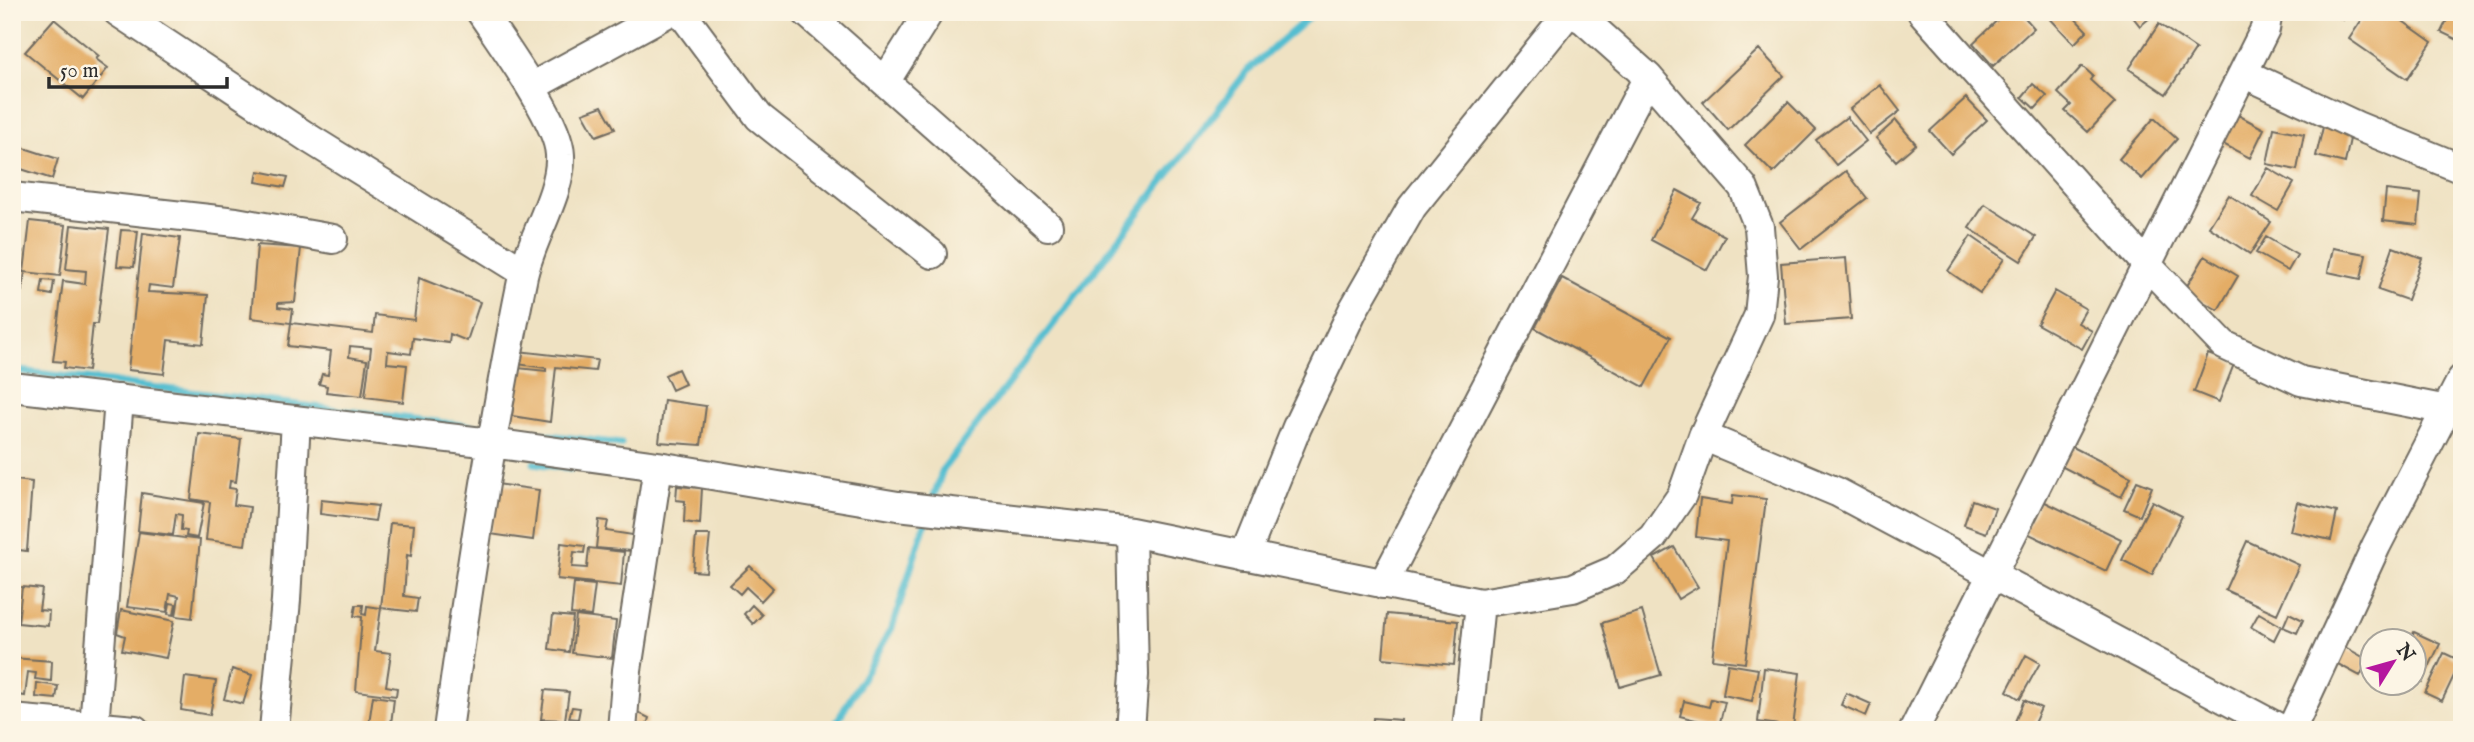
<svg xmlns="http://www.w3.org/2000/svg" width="2474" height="742" font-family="'IM FELL English',serif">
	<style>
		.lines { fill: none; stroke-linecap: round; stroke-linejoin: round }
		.stream { stroke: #54bed0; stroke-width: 7 }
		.building { fill: #e4ad66 }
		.minor-casing { stroke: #706b60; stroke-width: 32 }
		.minor { stroke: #fff; stroke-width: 28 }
	</style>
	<rect width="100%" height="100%" fill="#fcf5e5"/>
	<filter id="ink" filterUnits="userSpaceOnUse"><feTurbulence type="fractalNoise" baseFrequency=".0143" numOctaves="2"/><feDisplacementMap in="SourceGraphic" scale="14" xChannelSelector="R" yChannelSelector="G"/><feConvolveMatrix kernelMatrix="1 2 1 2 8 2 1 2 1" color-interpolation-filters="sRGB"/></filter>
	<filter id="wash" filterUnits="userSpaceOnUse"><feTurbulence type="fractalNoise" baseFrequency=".00686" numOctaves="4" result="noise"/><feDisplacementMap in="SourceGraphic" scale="28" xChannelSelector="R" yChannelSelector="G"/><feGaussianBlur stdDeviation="1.57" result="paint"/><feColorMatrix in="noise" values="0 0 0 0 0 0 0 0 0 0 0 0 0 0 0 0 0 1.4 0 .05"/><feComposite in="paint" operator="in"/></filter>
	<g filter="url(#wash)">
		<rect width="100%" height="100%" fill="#efe2c3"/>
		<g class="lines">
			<path class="stream" d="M12,370L485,428
				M500,429L621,444
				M534,463L570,469
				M932,502L943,469L1248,70L1315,12
				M832,730L892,628L928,514"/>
		</g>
		<g id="blocks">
			<path class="building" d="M2006,12H2020L2034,28L1993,66L1973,43Z
				M2044,12H2069L2087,31L2074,44Z
				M2129,12H2157L2140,26Z
				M2328,12H2347L2343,20Z
				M2367,12H2390L2432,42L2407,79L2349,39Z
				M2451,12H2462V42L2441,32Z
				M54,19L99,56L96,59L108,68L83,99L25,52Z
				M2159,24L2196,49L2166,94L2129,69Z
				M1759,49L1784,76L1728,130L1703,102Z
				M2082,66L2093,76L2090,80L2115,103L2088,132L2065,111L2071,105L2058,93Z
				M2033,84L2047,96L2035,109L2022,97Z
				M1880,85L1900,111L1870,134L1850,109Z
				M1966,98L1987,120L1951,154L1930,131Z
				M1788,102L1816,130L1773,173L1745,145Z
				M602,106L615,129L596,136L583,113Z
				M2238,115L2264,129L2250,158L2223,144Z
				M1847,117L1866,141L1836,165L1816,140Z
				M2154,118L2177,139L2142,179L2119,159Z
				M1896,120L1916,144L1896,161L1876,138Z
				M2324,123L2352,129L2345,163L2316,156Z
				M2274,128L2304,134L2297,170L2267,164Z
				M18,146L58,159L52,179L12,166Z
				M2268,168L2294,183L2278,211L2252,196Z
				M258,171L288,177L285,187L256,182Z
				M1846,171L1867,198L1801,249L1780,222Z
				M1677,190L1701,203L1692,218L1725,236L1707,270L1651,240Z
				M2386,190L2421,194L2418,225L2383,221Z
				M2229,195L2271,222L2250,254L2209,227Z
				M1985,204L2036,237L2021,261L1969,228Z
				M30,221L66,225L60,276L25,272L22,291L12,290V270L24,272Z
				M71,225L109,229L97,324H93L88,371L64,368L65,362L53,361L63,281L85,284L86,271L66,269Z
				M121,230L138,231L134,267L117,266Z
				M143,233L180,238L173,288L149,285L148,292L208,295L203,344L168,340L164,374L128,370Z
				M1971,236L2004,259L1980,293L1948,271Z
				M2266,237L2297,255L2288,271L2256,253Z
				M257,245L301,248L295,302L278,303V307L293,309L291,323L373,333L375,315L414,320L419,278L480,302L467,341L450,334L449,343L413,338L411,354L388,351L387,363L407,365L403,402L365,397L371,348L350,346L349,357L367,360L362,396L326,392L327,386L319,384L322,374L328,375L331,351L288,346L291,323L251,318Z
				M2393,247L2422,258L2407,300L2378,290Z
				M2333,248L2366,254L2361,279L2328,272Z
				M12,251H22L21,262H12Z
				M2205,256L2238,276L2218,310L2184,291Z
				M1846,258L1851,319L1786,324L1781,263Z
				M1562,278L1671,337L1644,387L1535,328Z
				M43,280L54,281L52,295L41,293Z
				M2055,291L2086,309L2078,323L2092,331L2082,349L2037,324Z
				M518,351L597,360L595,371L556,367L550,422L512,416L518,368L546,371V368L517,364Z
				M2208,354L2234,364L2219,402L2194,392Z
				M678,369L685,384L672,390L665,375Z
				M664,400L706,406L701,445L659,442Z
				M199,434L241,439L236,482L230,481L229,488L236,489L234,505L250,507L245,545L206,540L210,502L191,499Z
				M2069,445L2131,477L2121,497L2059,465Z
				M15,480L32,482L27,551L12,549V521L17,522L18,514H12Z
				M2137,481L2152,487L2140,516L2124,509Z
				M497,484L539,490L533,540L490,534Z
				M677,486L702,488L700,524L684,522L685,501L676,500Z
				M142,493L204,503L197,538L186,536L187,531L181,530L182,515L176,514L173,535L138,531Z
				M1733,495L1766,499L1745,663L1712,659L1727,541L1696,537L1700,499L1732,504Z
				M321,500L378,506L375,521L320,514Z
				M1972,500L1995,508L1986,533L1964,525Z
				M2041,500L2121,539L2106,571L2025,532Z
				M2152,501L2182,516L2152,575L2122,560Z
				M2297,502L2337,512L2331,540L2290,531Z
				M599,520L608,521L606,531L633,535L631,551L596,548Z
				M390,523L414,525L411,556L407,555L404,596L418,598L416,612L381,608Z
				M139,532L200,540L192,618L176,616L179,596L170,594L167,612L127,607Z
				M696,535H710L706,572L693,571Z
				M2247,541L2299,565L2277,614L2225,590Z
				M561,543L585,546L584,553L574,552L572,567L587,568L589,548L624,552L621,586L557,579Z
				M1674,547L1698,587L1678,599L1654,558Z
				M750,566L773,588L761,601L746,587L740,594L730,585Z
				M574,583L595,585L591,616L571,614Z
				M22,587L42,589L39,610L49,611L48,626L18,623Z
				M170,603L176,604L174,615L168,614Z
				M356,605H363L362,614L366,615L367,606L381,608L375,651L391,653L386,686L397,688L396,696L356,691L362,617L354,616Z
				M752,605L762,615L753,624L744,614Z
				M121,610L174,621L166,658L122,650L125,636L117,633Z
				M1642,611L1661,675L1620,687L1602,623Z
				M2259,613L2281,626L2274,640L2251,627Z
				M2289,613L2303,620L2297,633L2283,627Z
				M1387,614L1458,621L1454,665L1383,658Z
				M553,615L573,617L569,652L549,649Z
				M576,616L616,621L612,658L572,653Z
				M2414,632L2440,644L2422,682L2414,678V640H2410Z
				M12,640L16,641L14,658H12Z
				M2345,647L2368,660L2360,676L2336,663Z
				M2444,653L2461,661L2442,701L2425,693Z
				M2026,655L2040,663L2020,699L2007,691Z
				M12,658L52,661L51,681L35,679L36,673L28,672L25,696L12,694Z
				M1728,664L1758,669L1752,701L1723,695Z
				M1764,668L1800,673L1793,727L1758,722Z
				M232,669L252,675L243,704L224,699Z
				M185,677L216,681L210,715L181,710Z
				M37,683L58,686L56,699L36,697Z
				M545,690L569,692L565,720L541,719Z
				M1846,693L1871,704L1866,716L1841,705Z
				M373,696L394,699L391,724L369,723Z
				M1711,699L1725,702L1719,726L1680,716L1684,701L1709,707Z
				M2024,700L2041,708L2031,730L2014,724Z
				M572,707L580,708L578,719L569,718Z
				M635,711L649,718L645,730H631Z
				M1373,718L1401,720L1400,730H1372Z
				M540,721L564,724L563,730H539Z"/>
		</g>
	</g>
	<g filter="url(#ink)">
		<use href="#blocks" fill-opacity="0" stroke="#706b60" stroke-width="2"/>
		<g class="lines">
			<g class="minor-casing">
				<path id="minor" d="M118,12L310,139L524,272
					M681,12L759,117L932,254
					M806,12L1048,226
					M1922,12L2148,266L2224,345L2301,381L2447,410
					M2243,73L2357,126L2462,169
					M885,82L929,12
					M531,87L669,12
					M12,197L236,222L333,239
					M12,387L491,443L658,466L898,506L1131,532L1480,603L1573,588L1615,570L1653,537L1682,495L1703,436L1759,315L1763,276L1759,227L1743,187L1648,77L1584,20L1569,12L1412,207L1353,310L1297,427L1245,556
					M1703,436L1837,492L2283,730
					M1383,584L1648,77
					M12,719L135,730
					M94,727L119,399
					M274,730L286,600L296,420
					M448,730C469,578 492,426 523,276C531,238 562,192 560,155C559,121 501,42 481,12
					M622,730L627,670L658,466
					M1130,730L1134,675L1131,532
					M1467,730L1480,603
					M1914,730L2265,29L2268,12
					M2291,730L2376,546L2462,379"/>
			</g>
			<use href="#minor" class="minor"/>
		</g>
	</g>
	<rect width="2474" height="742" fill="none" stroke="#fcf5e5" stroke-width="42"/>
	<g transform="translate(2393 662) rotate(53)"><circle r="33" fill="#fcf5e5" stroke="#a8a49b" stroke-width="2"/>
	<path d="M0-5L12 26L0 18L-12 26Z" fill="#b5179e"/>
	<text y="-10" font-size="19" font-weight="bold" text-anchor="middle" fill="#2b2b2b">N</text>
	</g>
	<path d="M49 77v10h178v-10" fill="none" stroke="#2b2b2b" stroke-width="3.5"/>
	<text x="60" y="77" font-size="21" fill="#2b2b2b" stroke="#fcf5e5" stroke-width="5" paint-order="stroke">50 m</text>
</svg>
